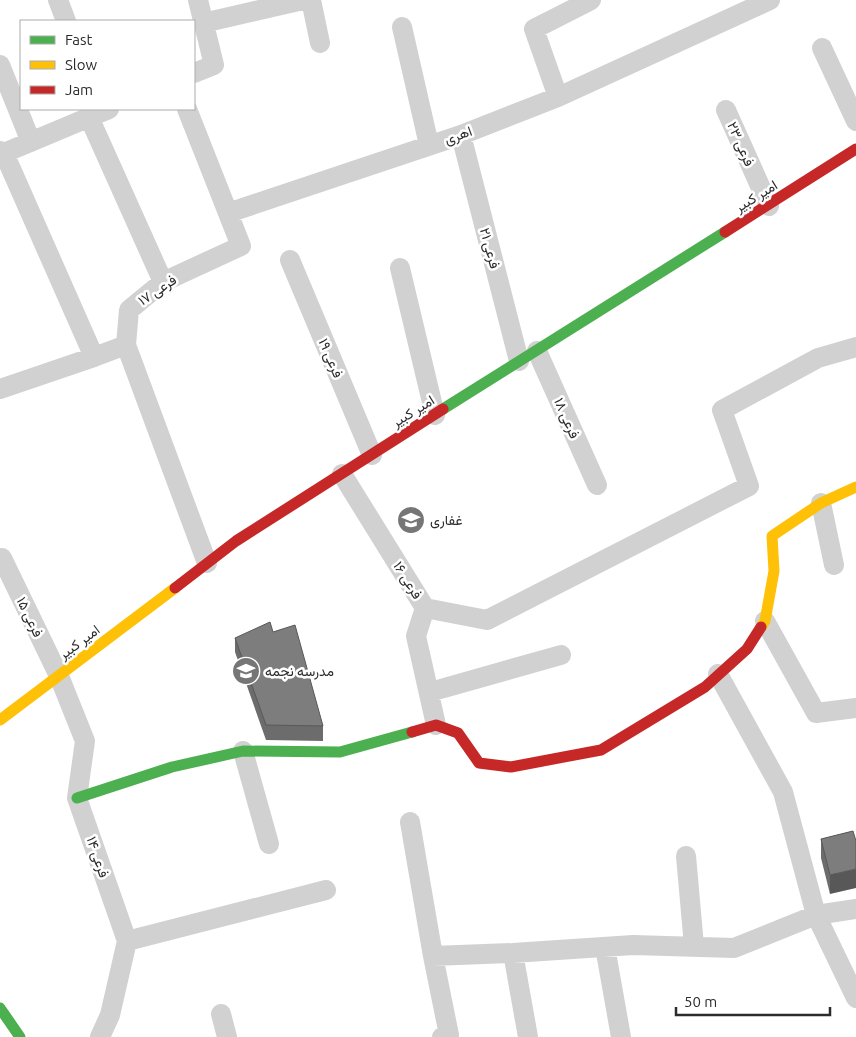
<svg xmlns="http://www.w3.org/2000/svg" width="856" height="1037" font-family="Ubuntu,Vazirmatn,sans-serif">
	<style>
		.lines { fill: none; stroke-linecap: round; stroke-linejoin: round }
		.street { stroke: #d1d1d1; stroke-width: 20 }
		.fast { stroke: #4caf50; stroke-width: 11 }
		.slow { stroke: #ffc107; stroke-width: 11 }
		.jam { stroke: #c62828; stroke-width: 11 }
		.wall { fill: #6c6c6c }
		.shaded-wall { fill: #585858 }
		.building { fill: #7d7d7d; stroke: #585858 }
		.labels { text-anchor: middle; stroke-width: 5; stroke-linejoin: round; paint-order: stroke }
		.street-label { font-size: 14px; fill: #2c2c2c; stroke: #fff }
		.poi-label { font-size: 14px; fill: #2c2c2c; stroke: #fff; text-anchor: start }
	</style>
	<rect width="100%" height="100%" fill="#fff"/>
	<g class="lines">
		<path class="street" d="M58,0L66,21
			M311,0L320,43
			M203,23L303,0
			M402,27L429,145
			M822,48L856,121
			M0,65L31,142
			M194,73L214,65L198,0
			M558,97L770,0
			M187,109L241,246L163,282L129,310L126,345L207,563
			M726,110L769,206
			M89,117L163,282
			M461,135L519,361
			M0,151L4,153L94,357
			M4,153L109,109
			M228,213L461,135L558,97L534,29L591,0
			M290,260L372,455
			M400,268L435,415
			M537,351L597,485
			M0,389L94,357L126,345
			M342,474L425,608L416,636L436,725
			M821,503L834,565
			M2,558L59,676L85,741L77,798L127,941L110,1015L100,1037
			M425,608L487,620L749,486L722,410L818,358L856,347
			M765,621L816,713L856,708
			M718,674L783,792L816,915L856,998
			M430,692L561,655
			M243,751L269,844
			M410,822L433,956L449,1035L442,1037
			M686,856L694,946
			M127,941L326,890
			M605,947L621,1037
			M513,953L528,1037
			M433,956L513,953L633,945L734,948L816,915L856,909
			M221,1014L227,1037"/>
		<path class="fast" d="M443,409L725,232
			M77,798L172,767L243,751L340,752L412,732
			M0,1008L20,1037"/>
		<path class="slow" d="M761,627L765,621L774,571L772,536L821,503L856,487
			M0,720L175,588"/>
		<path class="jam" d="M725,232L856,149
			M175,588L236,541L443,409
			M412,732L436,725L458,733L479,763L511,767L601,750L705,687L747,649L761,627"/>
	</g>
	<path class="wall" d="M273,632L323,726V741L266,740L235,652V638Z
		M853,831L830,894L821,858V839Z"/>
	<path class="shaded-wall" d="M856,869V888L830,894V875Z"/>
	<path class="building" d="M270,622L273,632L295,625L323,726L266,725L235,638Z
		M853,831L856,841V869L830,875L821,839Z"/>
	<defs>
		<g id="school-disc" transform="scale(1.4375)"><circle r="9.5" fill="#767676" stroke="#fff"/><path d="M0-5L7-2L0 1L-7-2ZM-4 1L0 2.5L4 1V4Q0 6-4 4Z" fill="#fff"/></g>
	</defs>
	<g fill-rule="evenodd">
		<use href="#school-disc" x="411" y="520"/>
		<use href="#school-disc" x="246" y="671"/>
	</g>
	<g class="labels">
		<g class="street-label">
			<text transform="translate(458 135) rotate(-20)" y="5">اهری</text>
			<text transform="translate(741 144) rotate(66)" y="5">فرعی ۲۳</text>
			<text transform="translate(756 196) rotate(-32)" y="5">امیر کبیر</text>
			<text transform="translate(490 248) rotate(75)" y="5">فرعی ۲۱</text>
			<text transform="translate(157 290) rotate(-34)" y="5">فرعی ۱۷</text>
			<text transform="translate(331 358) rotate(67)" y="5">فرعی ۱۹</text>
			<text transform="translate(413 411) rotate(-32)" y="5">امیر کبیر</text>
			<text transform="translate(567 418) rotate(66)" y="5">فرعی ۱۸</text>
			<text transform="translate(408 580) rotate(58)" y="5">فرعی ۱۶</text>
			<text transform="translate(30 617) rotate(64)" y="5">فرعی ۱۵</text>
			<text transform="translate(79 642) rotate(-37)" y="5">امیر کبیر</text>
			<text transform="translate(98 857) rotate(71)" y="5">فرعی ۱۴</text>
		</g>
		<g class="poi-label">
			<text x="430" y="525">غفاری</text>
			<text x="265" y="676">مدرسه نجمه</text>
		</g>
	</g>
	<rect x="20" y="20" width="175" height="90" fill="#ffffff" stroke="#ababab"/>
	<rect x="30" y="36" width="25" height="8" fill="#4caf50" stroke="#ababab"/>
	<text x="65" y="45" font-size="15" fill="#2c2c2c">Fast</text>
	<rect x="30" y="61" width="25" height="8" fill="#ffc107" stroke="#ababab"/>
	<text x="65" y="70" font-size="15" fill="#2c2c2c">Slow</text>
	<rect x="30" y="86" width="25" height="8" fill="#c62828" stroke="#ababab"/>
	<text x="65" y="95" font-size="15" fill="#2c2c2c">Jam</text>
	<path d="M676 1007v8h154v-8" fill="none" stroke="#2c2c2c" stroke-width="2.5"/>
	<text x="684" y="1007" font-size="15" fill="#2c2c2c" stroke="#ffffff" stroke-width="4" paint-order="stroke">50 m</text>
</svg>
